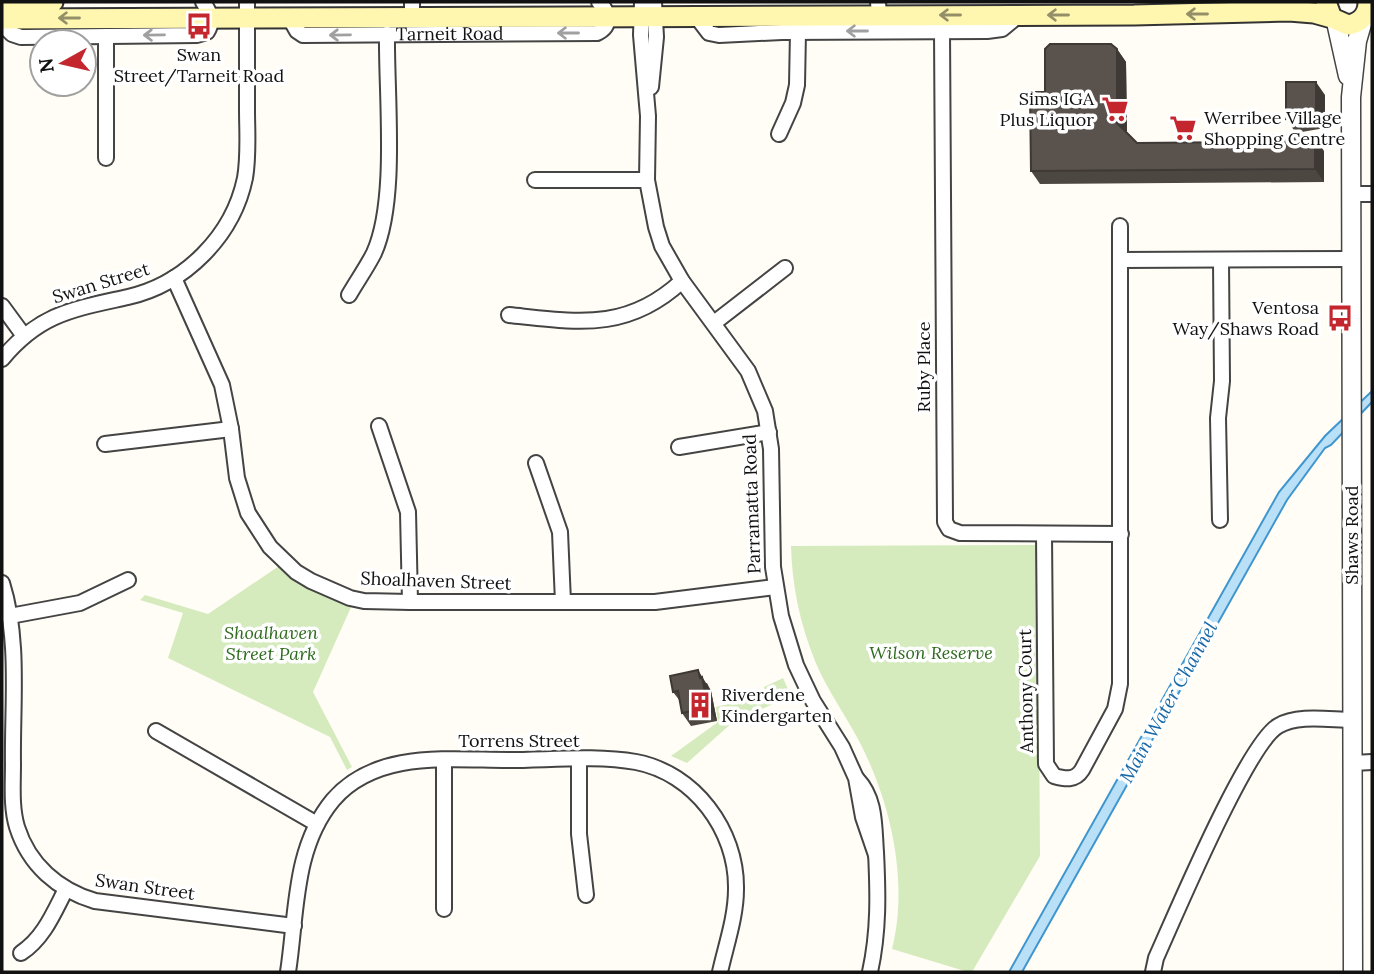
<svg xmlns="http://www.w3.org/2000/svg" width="1374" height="974" font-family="Lora,serif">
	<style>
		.green { fill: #d5ebbd }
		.water { fill: #b9e0f7; stroke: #3f96cf; stroke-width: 2 }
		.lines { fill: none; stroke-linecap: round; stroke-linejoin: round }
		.minor-casing { stroke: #444; stroke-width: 18 }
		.tertiary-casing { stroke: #444; stroke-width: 21 }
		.secondary-casing { stroke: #333; stroke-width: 23 }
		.minor { stroke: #fff; stroke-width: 14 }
		.tertiary { stroke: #fff; stroke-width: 18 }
		.secondary { stroke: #fff6b0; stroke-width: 19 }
		.wall { fill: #4d4742 }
		.shaded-wall { fill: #3f3936 }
		.building { fill: #5a524d; stroke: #3f3936; stroke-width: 2 }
		.oneway { stroke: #948f68 }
		.oneway2 { stroke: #a0a0a0 }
		.labels { text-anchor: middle; stroke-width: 7; stroke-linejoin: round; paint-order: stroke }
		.street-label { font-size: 18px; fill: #111; stroke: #fff }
		.poi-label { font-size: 18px; fill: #111; stroke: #fff; text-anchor: end }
		.park-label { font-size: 18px; font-style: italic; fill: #2f6b1f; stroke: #fff }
		.water-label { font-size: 19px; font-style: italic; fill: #1768a6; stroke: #fff }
	</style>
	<rect width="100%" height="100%" fill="#fffdf5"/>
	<path class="green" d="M1038,545L1040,856L972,972H968L892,949C909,882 891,802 859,741C845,714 827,690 815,661C800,624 792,586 791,546Z
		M279,566L305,586L352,605L313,692L352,767L347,770L330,737L168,658L183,613L140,600L145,595L208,614Z
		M783,678L791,696L733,722L687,763L671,756L718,722L716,707L765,694L764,687Z"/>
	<path class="water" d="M1372,391V402L1331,445L1325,448L1287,500L1022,972H1009L1279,492L1325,436Z"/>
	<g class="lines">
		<g class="minor-casing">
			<g id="minor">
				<path d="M642,2L641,35L648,116L647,180L656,227L662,246L682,281L748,371L765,411L771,449L773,567L781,616L796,665L813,701L842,747L856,778L863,817L876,855"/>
				<path d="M878,2L879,16"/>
				<path d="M696,16L709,33L719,35L782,32L987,31L1002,29L1019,15"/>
				<path id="s1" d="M289,17L297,31L303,35L597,33C612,26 609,12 599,2"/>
				<path d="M412,17V2"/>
				<path d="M2,24L12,34L21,37L197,35L207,32C214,21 210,12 203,2"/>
				<path d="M942,31L945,522L949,529L960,533L1121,534"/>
				<path d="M106,36V158"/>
				<path d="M651,87L656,37L654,2"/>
				<path d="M779,134L793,103L797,85L798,32"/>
				<path d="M535,180H647"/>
				<path d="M1352,194H1372"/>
				<path d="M1121,260L1352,259"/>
				<path d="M174,278L222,385L231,429L237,478L248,513L270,547L296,572L311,581L350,598L364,601L410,602H655L775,587"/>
				<path d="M349,295C357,281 367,267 374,253C398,200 386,94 387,34"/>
				<path d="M2,306L24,336"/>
				<path d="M509,315C577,322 627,332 682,281"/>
				<path d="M714,323L785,268"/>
				<path d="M2,359C40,313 74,309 128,297C185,284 233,236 245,178C249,155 247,132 247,109C247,73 247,37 247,2"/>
				<path d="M379,426L408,512L410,602"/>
				<path d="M105,444L231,429"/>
				<path d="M679,447L769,432"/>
				<path d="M536,463L560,532L563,602"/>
				<path d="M1220,520L1218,418L1222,381L1221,261"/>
				<path d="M1044,535L1046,764L1054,776C1065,779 1075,781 1082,770L1115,709L1120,684V226"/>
				<path d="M2,583C20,640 12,705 13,764C13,785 11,807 17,827C29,865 58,890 95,901L294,926"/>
				<path d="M10,616L80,603L128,580"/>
				<path d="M156,731L317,824"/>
				<path d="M444,760V909"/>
				<path d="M579,760V834L586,895"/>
				<path d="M1353,763L1372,762"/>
				<path d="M857,779C876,799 874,826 876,852C878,893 879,931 870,972"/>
				<path d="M21,953C44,938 54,912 66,889"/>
				<path d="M288,972C297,914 293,848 333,800C376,750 449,760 508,760C549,760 595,755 636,762C694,773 737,830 736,889C736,917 726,945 720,972"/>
				<path d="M1153,972L1156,958C1175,916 1247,744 1278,726C1298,714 1330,720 1352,720"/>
			</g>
		</g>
		<g class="tertiary-casing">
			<path id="tertiary" d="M1336,22L1348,76
				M1353,972L1351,97L1357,41L1364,17"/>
		</g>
		<g class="secondary-casing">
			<path id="secondary" d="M1326,2L1332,18L1348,25C1361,23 1368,15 1368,2
				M2,3L53,2
				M2,19L1134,15L1289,11L1314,13L1332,18"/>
		</g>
		<use href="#minor" class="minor"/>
		<use href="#tertiary" class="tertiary"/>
		<use href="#secondary" class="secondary"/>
	</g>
	<path class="wall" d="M1117,49L1126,62L1127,132L1137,143L1324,151V182L1040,184L1031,171L1045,92Z
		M1325,95V128L1296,133L1286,119Z
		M707,683L711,691L717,721L691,726L682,713L680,701L673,692Z"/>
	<path class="shaded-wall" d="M1117,49L1126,62L1127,136L1117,123Z
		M1316,82L1325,95V128L1316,114Z
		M1315,138L1324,151V182L1315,169Z
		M698,670L711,691L717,721L708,708Z"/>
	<path class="building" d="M1050,44H1111L1117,49V123L1137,143L1244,142L1262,135H1308L1315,138V169L1031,171L1030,92H1045V49Z
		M1286,82H1316V114L1286,119Z
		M698,670L700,678L702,677L708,708L682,713L678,691L673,692L670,676Z"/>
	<defs><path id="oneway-shaft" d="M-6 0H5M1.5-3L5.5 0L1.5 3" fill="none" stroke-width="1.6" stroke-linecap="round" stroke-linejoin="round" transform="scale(1.75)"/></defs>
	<g class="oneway">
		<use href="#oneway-shaft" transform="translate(1197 14) rotate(180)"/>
		<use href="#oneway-shaft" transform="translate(950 15) rotate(180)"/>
		<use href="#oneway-shaft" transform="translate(1058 15) rotate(-180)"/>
		<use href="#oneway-shaft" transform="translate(69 18) rotate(180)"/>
	</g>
	<g class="oneway2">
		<use href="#oneway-shaft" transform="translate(857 31) rotate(180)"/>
		<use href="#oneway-shaft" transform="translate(568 33) rotate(180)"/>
		<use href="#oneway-shaft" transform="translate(154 35) rotate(179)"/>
		<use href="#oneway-shaft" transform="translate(340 35) rotate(179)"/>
	</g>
	<defs>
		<g id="bus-bare" transform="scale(2.1)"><path d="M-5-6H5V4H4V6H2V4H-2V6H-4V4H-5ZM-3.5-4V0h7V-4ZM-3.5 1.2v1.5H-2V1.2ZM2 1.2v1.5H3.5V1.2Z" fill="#c4262e" stroke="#fff" stroke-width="2.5" paint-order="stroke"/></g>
		<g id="supermarket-bare" transform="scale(2.1)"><path d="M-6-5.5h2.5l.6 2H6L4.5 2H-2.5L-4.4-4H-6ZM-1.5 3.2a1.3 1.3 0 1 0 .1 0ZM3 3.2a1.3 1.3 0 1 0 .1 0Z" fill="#c4262e" stroke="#fff" stroke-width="2.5" paint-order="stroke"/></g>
		<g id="building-bare" transform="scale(2.1)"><path d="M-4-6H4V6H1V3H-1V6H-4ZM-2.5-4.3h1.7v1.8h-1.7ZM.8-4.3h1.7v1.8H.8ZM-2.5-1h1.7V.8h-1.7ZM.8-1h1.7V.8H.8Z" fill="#c4262e" stroke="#fff" stroke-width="2.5" paint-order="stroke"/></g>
	</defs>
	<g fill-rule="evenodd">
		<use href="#bus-bare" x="199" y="26"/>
		<use href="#supermarket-bare" x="1115" y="109"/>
		<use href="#supermarket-bare" x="1183" y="128"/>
		<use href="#bus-bare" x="1340" y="318"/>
		<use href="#building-bare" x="700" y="705"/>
	</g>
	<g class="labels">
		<g class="street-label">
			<text dy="6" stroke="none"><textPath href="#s1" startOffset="170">Tarneit Road</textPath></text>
			<text transform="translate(101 283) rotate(-17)" y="6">Swan Street</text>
			<text transform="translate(924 367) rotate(-90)" y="6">Ruby Place</text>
			<text transform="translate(752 504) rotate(-92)" y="6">Parramatta Road</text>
			<text transform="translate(1352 535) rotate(-90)" y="6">Shaws Road</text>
			<text transform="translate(436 581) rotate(2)" y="6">Shoalhaven Street</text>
			<text transform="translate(1026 691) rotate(-91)" y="6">Anthony Court</text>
			<text x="519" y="747">Torrens Street</text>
			<text transform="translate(145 887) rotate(8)" y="6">Swan Street</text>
		</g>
		<g class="poi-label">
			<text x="199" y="61" text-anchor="middle">Swan<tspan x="199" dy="21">Street/Tarneit Road</tspan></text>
			<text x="1094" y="105">Sims IGA<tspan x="1094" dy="21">Plus Liquor</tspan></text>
			<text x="1204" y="124" text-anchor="start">Werribee Village<tspan x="1204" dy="21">Shopping Centre</tspan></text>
			<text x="1319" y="314">Ventosa<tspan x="1319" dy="21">Way/Shaws Road</tspan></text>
			<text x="721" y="701" text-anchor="start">Riverdene<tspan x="721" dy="21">Kindergarten</tspan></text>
		</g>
		<g class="park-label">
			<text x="271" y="639">Shoalhaven<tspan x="271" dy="21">Street Park</tspan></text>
			<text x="931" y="659">Wilson Reserve</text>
		</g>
		<g class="water-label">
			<text transform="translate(1168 702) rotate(-61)" y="7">Main Water Channel</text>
		</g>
	</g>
	<rect width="1374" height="974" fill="none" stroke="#111111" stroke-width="7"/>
	<g transform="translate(63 63) rotate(262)"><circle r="33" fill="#ffffff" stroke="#a0a0a0" stroke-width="2"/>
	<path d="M0-5L12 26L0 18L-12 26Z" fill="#c4262e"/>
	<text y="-10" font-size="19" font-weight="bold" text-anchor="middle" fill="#111111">N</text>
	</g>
</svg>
